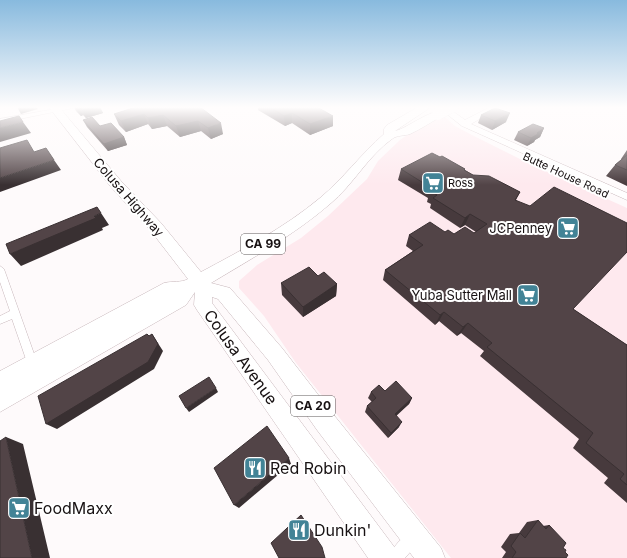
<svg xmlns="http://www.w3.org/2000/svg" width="627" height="558" font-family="Inter,sans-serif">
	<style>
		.built { fill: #fee9ee }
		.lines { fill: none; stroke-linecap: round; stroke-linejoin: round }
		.street-casing { stroke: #c8b7bb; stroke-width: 1 }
		.secondary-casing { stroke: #c8b7bb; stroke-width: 1 }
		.highway-casing { stroke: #c8b7bb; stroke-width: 1 }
		.street { fill: #fff; fill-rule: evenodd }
		.secondary { fill: #fff; fill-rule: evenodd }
		.highway { fill: #fff; fill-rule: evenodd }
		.highway-bridge-casing { stroke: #c8b7bb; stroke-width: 12; stroke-linecap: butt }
		.highway-bridge { stroke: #fff; stroke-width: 12 }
		.wall { fill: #473a3d }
		.shaded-wall { fill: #393032 }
		.building { fill: #524447; stroke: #393032 }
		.labels { text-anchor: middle; stroke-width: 4; stroke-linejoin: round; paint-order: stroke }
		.far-street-label { font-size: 11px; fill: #171112; stroke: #fff }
		.far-poi-label { font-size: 11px; fill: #171112; stroke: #fff; text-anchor: start }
		.shield { fill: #fff; stroke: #5d5859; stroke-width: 1 }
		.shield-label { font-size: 12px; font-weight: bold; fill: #171112 }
		.street-label { font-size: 13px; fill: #171112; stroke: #fff }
		.poi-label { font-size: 13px; fill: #171112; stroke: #fff; text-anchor: end }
		.near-street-label { font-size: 16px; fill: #171112; stroke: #fff }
		.near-poi-label { font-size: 16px; fill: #171112; stroke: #fff; text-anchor: start }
	</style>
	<rect width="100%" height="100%" fill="#fefafb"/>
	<path class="built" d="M444,116L455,126L470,134L534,166L627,208V558H451L296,363L264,316L239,288V281L257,265L301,238L328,216L367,179L378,161L400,140L415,130Z"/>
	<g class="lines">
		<g class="street-casing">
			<path id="street" d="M66,107H78L0,123V119Z
				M0,266L4,269L38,365L37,369L33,370L29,369L28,365L12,319L0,324V316L10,311L0,282Z
				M413,531L418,533L420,538L418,543L405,558H388C392,548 403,535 413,531Z"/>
		</g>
		<g class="secondary-casing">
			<path id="secondary" d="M438,107H447L465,120L490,107H500L471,124L627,193V200L462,126Z"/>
		</g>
		<g class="highway-casing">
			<path id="highway" d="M49,107H59L121,181L161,223L201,272C242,250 284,228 320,198C343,179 361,154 384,134V129L387,125L418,107H431L395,131C408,128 430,109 442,112L443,114L442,116C431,122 421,129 410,134C404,136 397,135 392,139C368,156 353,185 330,204C294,235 251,259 211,283L230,288L282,348L333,414L441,548L445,558H414L317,430L268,360L218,299L212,297V303L395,548L399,558H368L197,310L194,305L195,292L186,305L0,412V371L164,283C172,281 181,283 188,279L151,231L111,187Z"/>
		</g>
		<use href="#street" class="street"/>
		<use href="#secondary" class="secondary"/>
		<use href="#highway" class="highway"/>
		<g class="highway-bridge-casing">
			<path id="highway-bridge" d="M438,114L451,107"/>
		</g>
		<use href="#highway-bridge" class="highway-bridge"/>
	</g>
	<path class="wall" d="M74,107H100L103,113L86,118L83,115L81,116L76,111Z
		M134,107H200L223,134L211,139L201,131L180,137L167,126L152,129L148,124L126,132L119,125L114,114L134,108Z
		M258,107H317L333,126L310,135L292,123L285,126L258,110Z
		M481,115L506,122L492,130L478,123Z
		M83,120L100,126L124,137L127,145L108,151L87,127Z
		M544,128L540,137L535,140L534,142L527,146L514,140L518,132Z
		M627,150V186L606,176L615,165L622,159H621Z
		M440,157L465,169V170L473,175L520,192L516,200L573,309L627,345V503L604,483L608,478L573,448L579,439L480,356L484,351L461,333L457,336L439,321L435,325L383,280L385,270L413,251L406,246L409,235L445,232L454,234L474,233L476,232L465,225L460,228L430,208L431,204L427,202L428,198L398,180L401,169Z
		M318,276L337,284L336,296L303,317L282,295L281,283Z
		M385,391L412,398L409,404L396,415L399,427L388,438L365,412L367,406L372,402L368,398L371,392Z
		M538,520L543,526L549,525L563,548L565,552L566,558H502L506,552L501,547L510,534L519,533L527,522Z"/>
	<path class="shaded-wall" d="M17,107H36L38,109L21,114Z
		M79,107L83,115L81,116L76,108Z
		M91,107H100L103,113L86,118L82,110Z
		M292,113V123L285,126L284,116Z
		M510,113L506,122L492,130L495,121Z
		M144,114L148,124L126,132L121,121Z
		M163,115L167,126L152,129L148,118Z
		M333,116V126L310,135V124Z
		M198,121L201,131L180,137L176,126Z
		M23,122L31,133L0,142V128Z
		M221,123L223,134L211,139L208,128Z
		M544,128L540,137L535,140L534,142L527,146L531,138L537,133Z
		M124,137L127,145L108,151L104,144Z
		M54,160L61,170L0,192V178Z
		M101,213L109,225L102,228L103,230L21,266L10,254Z
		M470,214L465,225L460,228L465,218Z
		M337,284L336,296L303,317V307Z
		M444,312L439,321L435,325L440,315Z
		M468,323L461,333L457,336L463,327Z
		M152,334L163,351L154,369L57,429L46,424Z
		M216,388L218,392L189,412L186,408Z
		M412,398L409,404L392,420L395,414Z
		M402,422L399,427L388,438L391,433Z
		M6,437L23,444L50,558H32Z
		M289,458L291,464L239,508L234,505Z"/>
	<path class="building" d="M79,107H91L82,110Z
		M136,107H200L221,123L208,128L198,121L176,126L163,115L148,118L144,114L121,121L114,114Z
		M270,107H317L333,116L310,124L292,113L284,116Z
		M495,108L510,113L495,121L481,115Z
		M19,116L23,122L0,128V121Z
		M92,117L100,126L111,123L124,137L104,144L83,120Z
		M533,124L544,128L537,133L538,134L531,138L518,132Z
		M27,140L34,152L46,148L54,160L0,178V148Z
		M432,153L440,157L442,156L465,169L464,170L473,175L489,176L520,192L515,200L530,206L554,187L627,223V252L573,309L627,345V485L620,479L624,474L586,443L593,433L487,347L492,343L468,323L463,327L444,312L440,315L385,270L423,245L409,235L430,222L445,232L448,230L454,234L465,227L474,233L487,224L470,214L465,218L433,198L437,195L430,191L433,189L401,169Z
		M627,155V170L615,165Z
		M97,207L101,213L94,216L96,218L10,254L6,244Z
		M309,267L318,276L324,272L337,284L303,307L281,283Z
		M147,334L149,336L152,334L158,344L148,362L46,424L38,396Z
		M209,377L216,388L186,408L179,396Z
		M396,381L412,398L395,414L402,422L391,433L367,406L376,398L371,392L379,385L385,391Z
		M267,426L289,458L234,505L214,468Z
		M6,437L32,558H0V441Z
		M301,515L322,547L325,558H279L271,543Z
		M538,520L546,529L549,525L566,543L563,548L566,550L565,552L568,555L566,558H512L516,552L511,546L520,533L525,538Z"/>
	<linearGradient id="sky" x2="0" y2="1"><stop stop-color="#88bade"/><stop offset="0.58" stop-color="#fffdfd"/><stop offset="1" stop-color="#fffdfd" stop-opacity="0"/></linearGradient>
	<rect width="627" height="185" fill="url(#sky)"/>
	<defs>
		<g id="supermarket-square" transform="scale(1.15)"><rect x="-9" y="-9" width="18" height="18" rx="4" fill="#428396" stroke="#fff"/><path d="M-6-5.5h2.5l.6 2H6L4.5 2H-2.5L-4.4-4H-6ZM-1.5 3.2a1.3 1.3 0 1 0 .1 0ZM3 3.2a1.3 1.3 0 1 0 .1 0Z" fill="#fff"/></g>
		<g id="restaurant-square" transform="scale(1.15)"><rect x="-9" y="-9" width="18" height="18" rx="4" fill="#428396" stroke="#fff"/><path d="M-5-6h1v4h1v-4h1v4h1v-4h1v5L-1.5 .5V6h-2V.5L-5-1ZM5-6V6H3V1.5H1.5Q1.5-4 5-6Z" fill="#fff"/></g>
	</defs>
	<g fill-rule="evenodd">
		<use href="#supermarket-square" x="433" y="183"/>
		<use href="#supermarket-square" x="568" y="228"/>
		<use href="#supermarket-square" x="528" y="295"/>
		<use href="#restaurant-square" x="255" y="468"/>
		<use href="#supermarket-square" x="19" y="508"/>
		<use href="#restaurant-square" x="299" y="530"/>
	</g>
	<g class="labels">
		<g class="far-street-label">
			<text transform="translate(566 175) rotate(25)" y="4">Butte House Road</text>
		</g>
		<g class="far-poi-label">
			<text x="448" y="187">Ross</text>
		</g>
		<g class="shield">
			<rect x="241" y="234" width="44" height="20" rx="3"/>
			<rect x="291" y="396" width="44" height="20" rx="3"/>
		</g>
		<g class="shield-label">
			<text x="263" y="248">CA 99</text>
			<text x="313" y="410">CA 20</text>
		</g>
		<g class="street-label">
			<text transform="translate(129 197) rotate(49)" y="5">Colusa Highway</text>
		</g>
		<g class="poi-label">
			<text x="552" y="233">JCPenney</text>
			<text x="512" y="300">Yuba Sutter Mall</text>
		</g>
		<g class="near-street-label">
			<text transform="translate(241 357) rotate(54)" y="6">Colusa Avenue</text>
		</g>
		<g class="near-poi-label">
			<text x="270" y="474">Red Robin</text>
			<text x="34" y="514">FoodMaxx</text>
			<text x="314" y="536">Dunkin'</text>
		</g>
	</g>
</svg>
